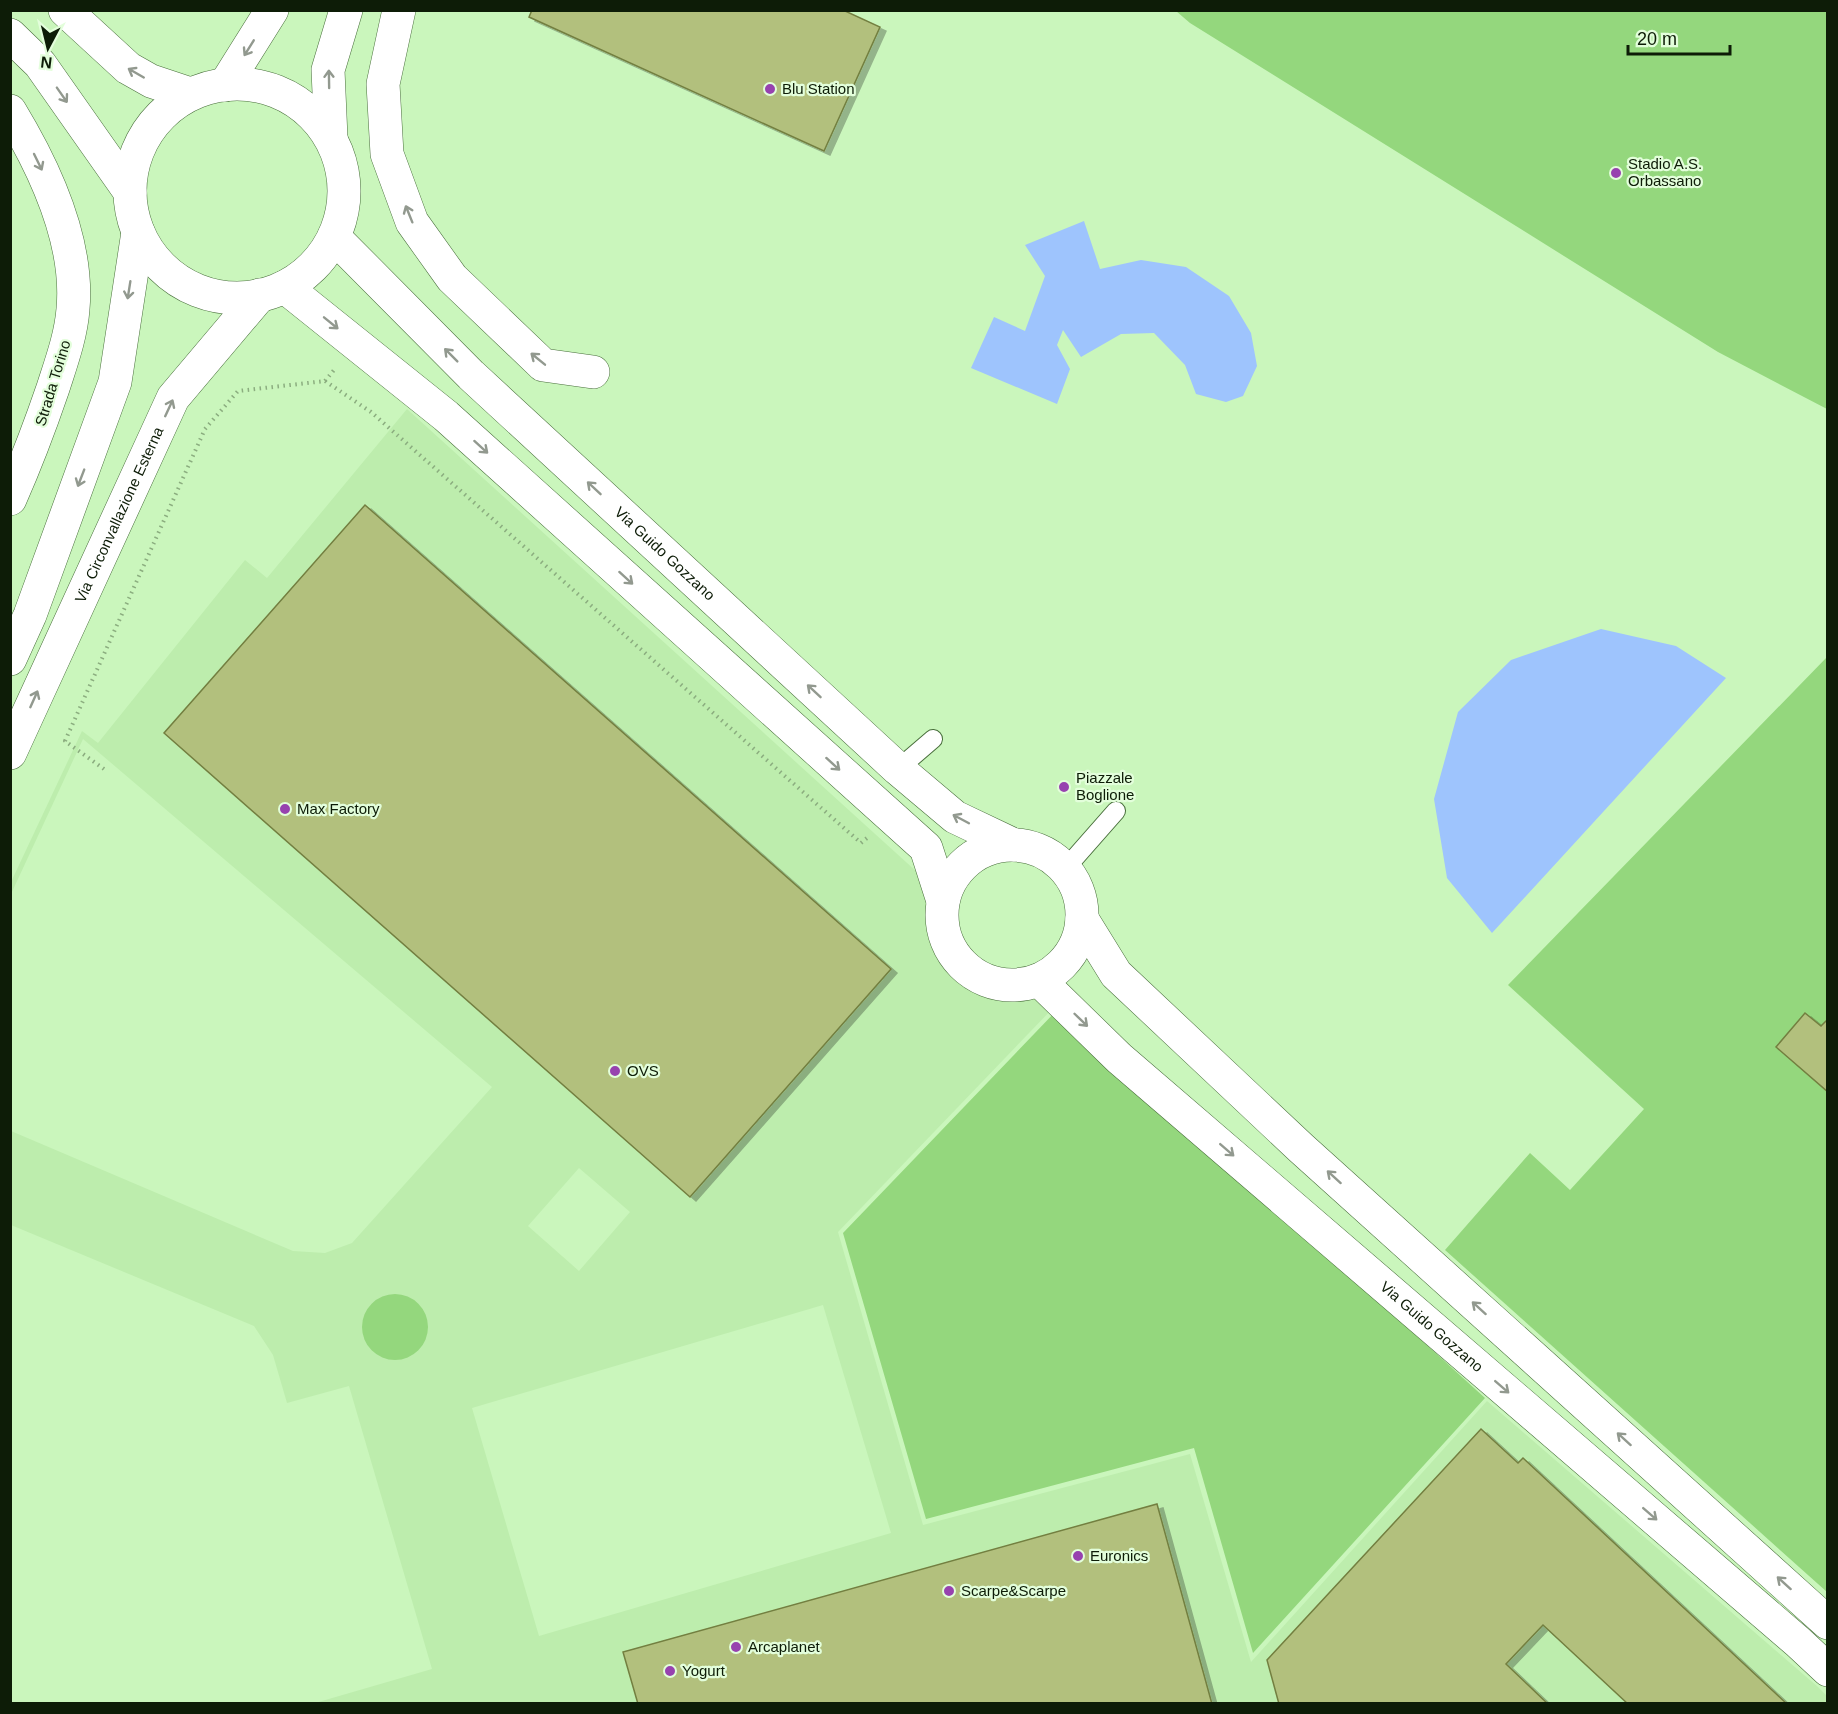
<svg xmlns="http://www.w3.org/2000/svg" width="1838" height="1714" font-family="Helvetica,sans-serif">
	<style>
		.built { fill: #bdedad; fill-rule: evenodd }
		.green { fill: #94d77d }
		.water { fill: #9ec4fd }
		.building { fill: #b2c07d; stroke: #737f40; stroke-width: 1.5; filter: url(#shadow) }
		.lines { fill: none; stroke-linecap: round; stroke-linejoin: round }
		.service-casing { stroke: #496f3c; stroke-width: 20 }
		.minor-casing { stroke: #496f3c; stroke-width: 34 }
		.tertiary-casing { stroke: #496f3c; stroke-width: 34 }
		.primary-casing { stroke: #496f3c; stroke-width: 34 }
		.path { stroke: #8bad7f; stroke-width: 4; stroke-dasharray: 1.5 4.5; stroke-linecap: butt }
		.service { stroke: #fff; stroke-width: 18 }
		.minor { stroke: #fff; stroke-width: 33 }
		.tertiary { stroke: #fff; stroke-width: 33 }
		.primary { stroke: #fff; stroke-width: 33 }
		.oneway { stroke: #92998f }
		.poi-dot { fill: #9742af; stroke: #e3fedb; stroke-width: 2 }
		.labels { text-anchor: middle; stroke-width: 4.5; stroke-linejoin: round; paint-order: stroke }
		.poi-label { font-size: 15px; fill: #0d1c07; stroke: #e3fedb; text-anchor: start }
		.street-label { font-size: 15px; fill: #0d1c07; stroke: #e3fedb }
	</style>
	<defs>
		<filter id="shadow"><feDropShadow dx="6" dy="4" stdDeviation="0" flood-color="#0004"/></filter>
	</defs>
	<rect width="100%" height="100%" fill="#caf6bc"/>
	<path class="built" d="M407,409L928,882L933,931L940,953L950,970L969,983L991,992L1030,989L1055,1006L838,1232L923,1525L1190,1454L1251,1662L1487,1401L1818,1687L1827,1696V1703H315L432,1669L349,1386L287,1403L273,1355L254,1326L11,1225V1131L293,1251L325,1253L352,1243L492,1087L83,739L11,894V882L82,731L98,743L245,560L267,578ZM579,1168L630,1212L579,1271L528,1226ZM823,1305L891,1533L539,1636L472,1408Z"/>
	<path class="green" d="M1176,11H1827V409L1718,352L1190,23Z
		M1827,657V1592L1445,1250L1530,1153L1570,1190L1644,1109L1508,985Z
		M1058,1009L1485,1398L1253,1653L1194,1448L926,1519L843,1233Z
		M362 1327a33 33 0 1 1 66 0a33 33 0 1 1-66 0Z"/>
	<path class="water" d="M1084,221L1100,269L1141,260L1186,267L1229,296L1251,333L1257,366L1243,396L1226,402L1196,394L1185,365L1154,333L1121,334L1081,357L1063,330L1057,345L1070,369L1057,404L971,368L994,317L1025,331L1045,276L1025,245Z
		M1601,629L1676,646L1726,678L1492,933L1447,878L1434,799L1458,712L1511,660Z"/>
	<path class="building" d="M532,10H843L880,27L824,151L529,17Z
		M365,505L891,969L690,1197L164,733Z
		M1805,1013L1821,1026L1828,1019V1092L1776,1047Z
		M1481,1429L1518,1463L1523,1458L1787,1704H1628L1543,1625L1506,1664L1548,1704H1279L1267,1660Z
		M1157,1504L1212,1704H638L623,1652Z"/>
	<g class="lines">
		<g class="service-casing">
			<path id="service" d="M898,769L933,739
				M1065,869L1116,811"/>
		</g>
		<g class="minor-casing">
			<path id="minor" d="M399,10L383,84L387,154L412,222L452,278L543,365L593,372
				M10,111C44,167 79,242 73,309C71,336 61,363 53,388C40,426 26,463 10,499"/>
		</g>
		<g class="tertiary-casing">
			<g id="tertiary">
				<path d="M65,10L128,68L151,81L190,94"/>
				<path d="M10,35L40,64L130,192"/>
				<path id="s1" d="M334,237L471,375L898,769L955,817L1014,845"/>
				<path d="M285,287L446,416L926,848L943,901"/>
				<circle cx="1012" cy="915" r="70"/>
				<path d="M1082,919L1116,974L1301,1148L1828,1623"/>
				<path id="s2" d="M1039,980L1119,1058L1798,1642L1828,1670"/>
			</g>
		</g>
		<g class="primary-casing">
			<g id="primary">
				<circle cx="237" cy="191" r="107"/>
				<path d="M225,85L272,10"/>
				<path d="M331,138L328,70L346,10"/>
				<path d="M10,659L30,615L115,382L138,232"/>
				<path id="s3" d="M10,753L173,398L260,295"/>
			</g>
		</g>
		<path class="path" d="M325,381L334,370
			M104,769L65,741L205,429L238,391L325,381L371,412L861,843L867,838"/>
		<use href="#service" class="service"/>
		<use href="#minor" class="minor"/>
		<use href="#tertiary" class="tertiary"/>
		<use href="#primary" class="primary"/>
	</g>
	<defs><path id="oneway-shaft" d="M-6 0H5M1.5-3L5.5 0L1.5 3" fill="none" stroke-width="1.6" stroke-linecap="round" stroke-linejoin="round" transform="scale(1.5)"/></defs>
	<g class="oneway">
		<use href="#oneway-shaft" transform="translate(249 48) rotate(122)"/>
		<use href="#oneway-shaft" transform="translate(136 73) rotate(-150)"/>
		<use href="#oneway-shaft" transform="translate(329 79) rotate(-91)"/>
		<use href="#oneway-shaft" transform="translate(62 95) rotate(55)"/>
		<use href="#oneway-shaft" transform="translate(38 162) rotate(64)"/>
		<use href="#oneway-shaft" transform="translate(409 214) rotate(-112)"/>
		<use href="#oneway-shaft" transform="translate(129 290) rotate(99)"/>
		<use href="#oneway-shaft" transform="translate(331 323) rotate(39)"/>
		<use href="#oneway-shaft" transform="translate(451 355) rotate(-135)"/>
		<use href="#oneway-shaft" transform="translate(538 359) rotate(-141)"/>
		<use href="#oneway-shaft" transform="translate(169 408) rotate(-65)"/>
		<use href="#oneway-shaft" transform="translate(481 447) rotate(42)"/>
		<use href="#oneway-shaft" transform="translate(81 478) rotate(111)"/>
		<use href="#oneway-shaft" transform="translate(594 488) rotate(-137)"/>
		<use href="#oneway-shaft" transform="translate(626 578) rotate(42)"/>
		<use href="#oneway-shaft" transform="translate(814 691) rotate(-137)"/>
		<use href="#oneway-shaft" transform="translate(34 699) rotate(-66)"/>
		<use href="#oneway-shaft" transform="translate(833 764) rotate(42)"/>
		<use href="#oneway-shaft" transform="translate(961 819) rotate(-152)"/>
		<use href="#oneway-shaft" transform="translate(1081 1020) rotate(44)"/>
		<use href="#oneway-shaft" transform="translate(1227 1150) rotate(41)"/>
		<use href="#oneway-shaft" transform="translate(1334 1177) rotate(-138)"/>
		<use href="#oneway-shaft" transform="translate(1479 1308) rotate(-138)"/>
		<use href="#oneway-shaft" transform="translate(1502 1387) rotate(41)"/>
		<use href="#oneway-shaft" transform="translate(1624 1439) rotate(-138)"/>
		<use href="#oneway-shaft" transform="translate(1650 1514) rotate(41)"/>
		<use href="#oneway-shaft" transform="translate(1784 1583) rotate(-138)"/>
	</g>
	<g class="poi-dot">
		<circle cx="770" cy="89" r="6"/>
		<circle cx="1616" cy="173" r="6"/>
		<circle cx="1064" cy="787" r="6"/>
		<circle cx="285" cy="809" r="6"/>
		<circle cx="615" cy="1071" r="6"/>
		<circle cx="1078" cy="1556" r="6"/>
		<circle cx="949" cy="1591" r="6"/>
		<circle cx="736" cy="1647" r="6"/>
		<circle cx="670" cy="1671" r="6"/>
	</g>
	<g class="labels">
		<g class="poi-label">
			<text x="782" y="94">Blu Station</text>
			<text x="1628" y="169">Stadio A.S.<tspan x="1628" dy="17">Orbassano</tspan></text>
			<text x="1076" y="783">Piazzale<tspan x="1076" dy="17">Boglione</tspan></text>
			<text x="297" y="814">Max Factory</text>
			<text x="627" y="1076">OVS</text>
			<text x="1090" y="1561">Euronics</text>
			<text x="961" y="1596">Scarpe&amp;Scarpe</text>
			<text x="748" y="1652">Arcaplanet</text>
			<text x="682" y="1676">Yogurt</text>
		</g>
		<g class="street-label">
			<text transform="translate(53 383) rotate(-73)" y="5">Strada Torino</text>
			<text dy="5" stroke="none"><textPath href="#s3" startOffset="262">Via Circonvallazione Esterna</textPath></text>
			<text dy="5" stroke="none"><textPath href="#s1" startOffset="458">Via Guido Gozzano</textPath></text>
			<text dy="5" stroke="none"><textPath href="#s2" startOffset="524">Via Guido Gozzano</textPath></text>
		</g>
	</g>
	<rect width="1838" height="1714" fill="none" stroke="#0d1c07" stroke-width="24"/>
	<g transform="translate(48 48) rotate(187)" stroke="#e3fedb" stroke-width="4.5" paint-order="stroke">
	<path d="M0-4.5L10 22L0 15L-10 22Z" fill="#0d1c07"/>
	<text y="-9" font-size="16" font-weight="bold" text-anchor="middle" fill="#0d1c07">N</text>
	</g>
	<path d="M1628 45v9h102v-9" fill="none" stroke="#0d1c07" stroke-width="3"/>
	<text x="1637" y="45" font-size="18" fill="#0d1c07" stroke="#e3fedb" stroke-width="4.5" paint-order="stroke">20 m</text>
</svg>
